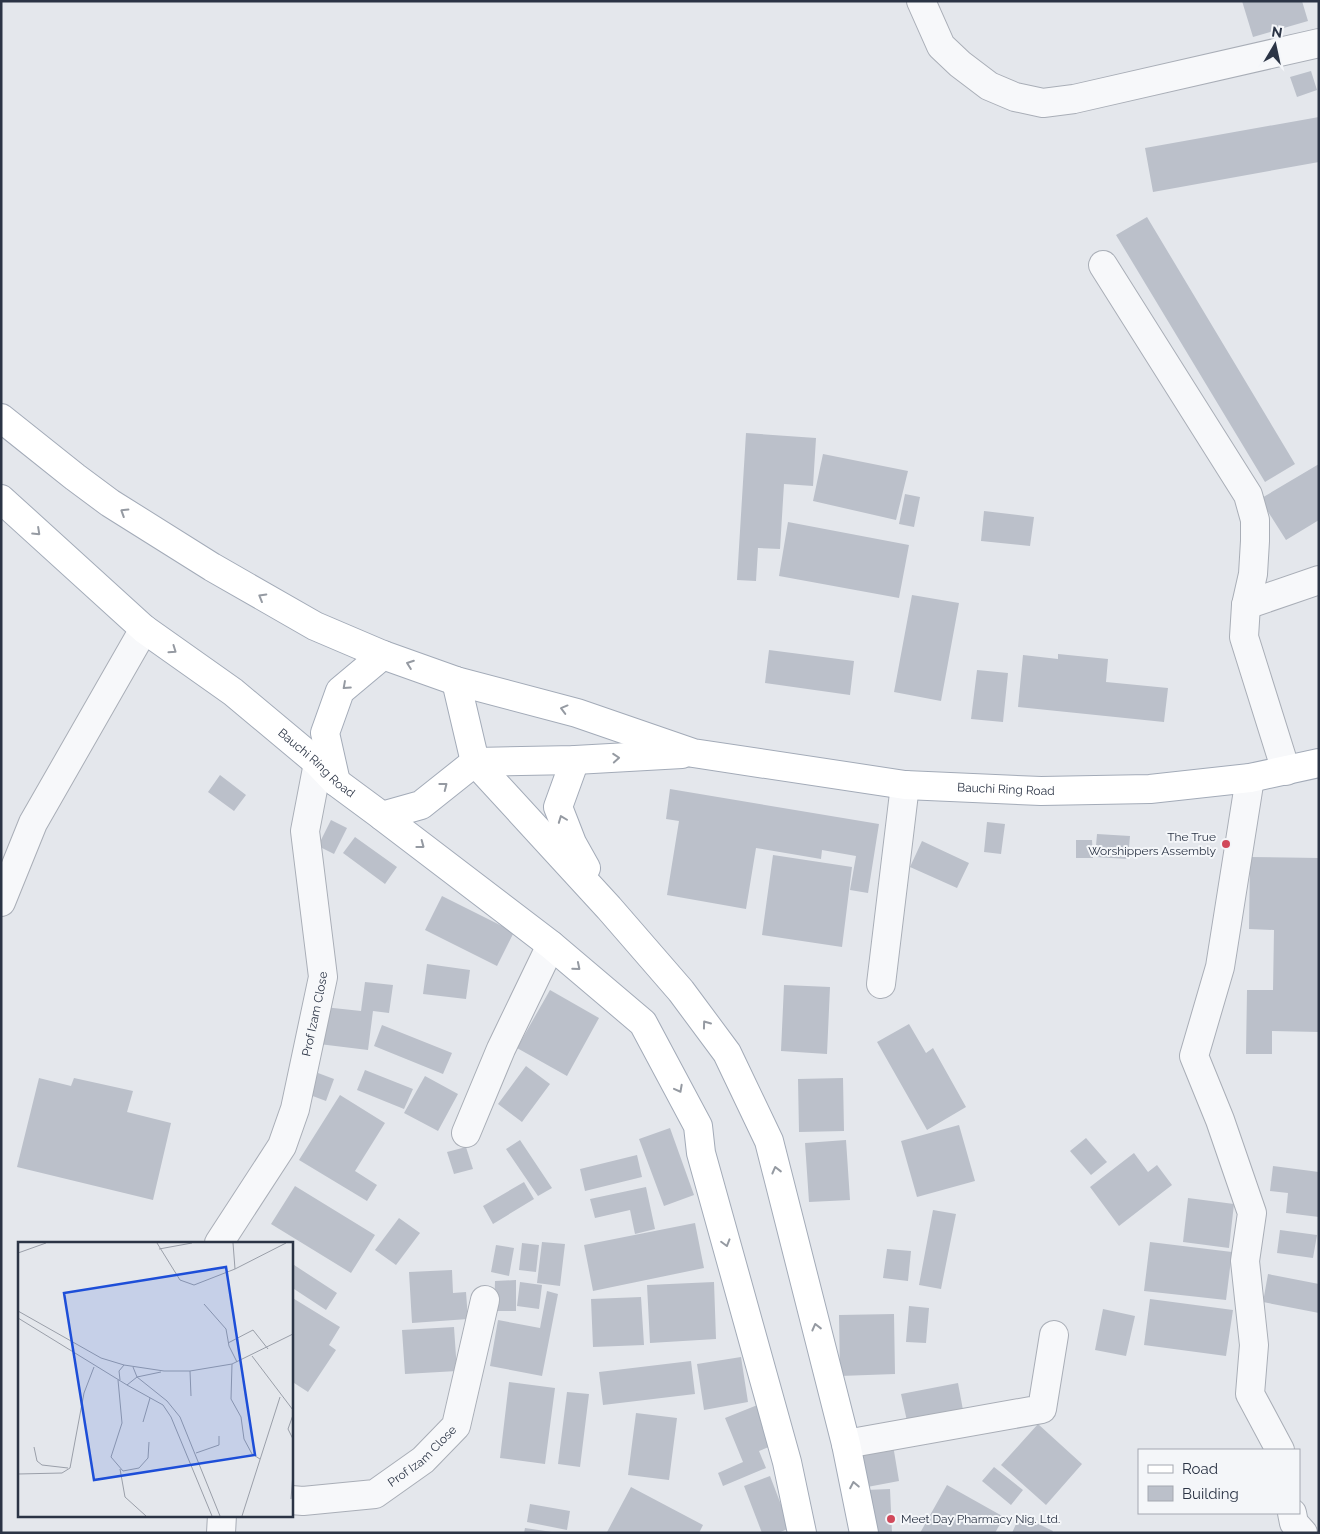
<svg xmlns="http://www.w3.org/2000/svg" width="1320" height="1534" font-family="Raleway,sans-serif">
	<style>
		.building { fill: #bbc0ca }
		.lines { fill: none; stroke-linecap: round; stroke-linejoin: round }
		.minor-casing { stroke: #a9aeb7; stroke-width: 30 }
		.major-casing { stroke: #a3abb8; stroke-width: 30 }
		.minor { stroke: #f7f8fa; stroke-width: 28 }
		.major { stroke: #fff; stroke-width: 28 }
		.oneway { stroke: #959aa2 }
		.poi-dot { fill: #d1495b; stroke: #f4f6f9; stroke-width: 2 }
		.labels { text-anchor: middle; stroke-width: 4; stroke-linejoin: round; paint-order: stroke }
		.street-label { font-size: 12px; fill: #2b3445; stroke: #f4f6f9 }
		.poi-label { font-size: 12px; fill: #2b3445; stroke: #f4f6f9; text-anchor: end }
		.inset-road { fill: none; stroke: #9a9fa9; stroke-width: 1 }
		.view { fill: #1d4ed8; fill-opacity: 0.15; stroke: #1d4ed8; stroke-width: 2.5 }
		.inset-edge { fill: none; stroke: #2b3445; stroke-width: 2.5 }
	</style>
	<rect width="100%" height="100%" fill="#e4e7ec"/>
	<path class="building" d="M1242,1H1302L1308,21L1253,37Z
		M1311,71L1317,90L1297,97L1290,77Z
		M1319,117V162L1153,192L1145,148Z
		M1147,217L1295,464L1265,482L1116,235Z
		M746,433L816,438L813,486L784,484L780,549L758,548L756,581L737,580Z
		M823,454L908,471L896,520L813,501Z
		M1319,464V520L1286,540L1260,499Z
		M905,494L920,497L914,527L899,524Z
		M984,511L1034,517L1030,546L981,541Z
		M788,522L909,545L899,598L779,576Z
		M912,595L959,603L941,701L894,692Z
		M769,650L854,661L850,695L765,683Z
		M1058,654L1108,659L1106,682L1168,688L1164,722L1018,707L1023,655L1058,659Z
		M977,670L1008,673L1003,722L971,719Z
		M220,775L246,795L234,811L208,792Z
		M670,789L879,824L868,893L850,890L856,856L822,850L821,859L756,848L746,909L667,895L679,821L666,819Z
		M331,820L347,828L334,854L318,846Z
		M987,822L1005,824L1001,854L984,852Z
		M1097,834L1130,836L1128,859L1095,857Z
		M355,837L397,867L385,884L343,853Z
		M1076,840H1092L1093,858H1076Z
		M922,841L969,863L957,888L910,867Z
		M773,855L852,867L842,947L762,935Z
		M1250,857L1319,858V1032L1272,1031V1054H1246L1247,990H1273L1274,930L1249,929Z
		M442,896L514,932L497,966L425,930Z
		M427,964L470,970L466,999L423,994Z
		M365,982L393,985L389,1013L373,1011L368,1050L319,1044L324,1007L361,1011Z
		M784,985L830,987L827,1054L781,1051Z
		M550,990L599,1018L567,1076L517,1048Z
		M909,1024L926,1053L933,1048L966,1107L927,1130L877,1042Z
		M382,1025L452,1053L443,1074L374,1046Z
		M526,1066L550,1084L522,1122L498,1104Z
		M365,1070L413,1089L404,1109L357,1090Z
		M318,1073L334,1079L326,1101L310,1095Z
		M425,1076L458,1094L438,1131L404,1113Z
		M39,1078L71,1086L74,1078L133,1091L127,1112L171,1123L153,1200L17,1167Z
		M843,1078L844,1131L799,1132L798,1079Z
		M340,1095L385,1123L355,1171L377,1185L367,1201L299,1160Z
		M959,1125L975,1181L917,1197L901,1141Z
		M670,1128L694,1195L664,1206L639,1139Z
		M1086,1138L1107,1162L1091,1175L1070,1151Z
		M520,1140L552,1188L538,1196L506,1149Z
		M846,1140L850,1200L809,1202L805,1143Z
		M466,1147L473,1169L454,1174L447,1152Z
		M1134,1153L1148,1172L1157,1165L1172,1185L1119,1226L1090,1187Z
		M637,1155L642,1177L585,1191L580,1169Z
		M1273,1166L1319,1172V1217L1286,1213L1288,1193L1270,1191Z
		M524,1182L534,1199L493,1224L483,1206Z
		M295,1186L375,1235L351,1273L271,1224Z
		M646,1187L655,1229L635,1234L630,1210L595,1218L590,1199Z
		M1188,1198L1234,1204L1229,1248L1183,1242Z
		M933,1210L956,1214L941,1289L919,1285Z
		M399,1218L420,1233L396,1265L375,1250Z
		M695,1223L704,1268L593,1291L584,1245Z
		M1280,1230L1317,1235L1313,1258L1277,1253Z
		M542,1242L565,1244L560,1286L537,1283Z
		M1150,1242L1232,1252L1226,1300L1144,1291Z
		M522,1243L539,1245L536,1272L519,1270Z
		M496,1245L514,1248L509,1276L491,1272Z
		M887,1249L911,1251L908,1281L883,1278Z
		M291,1263L337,1293L326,1310L291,1287Z
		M452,1270L453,1293L466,1292L468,1319L412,1323L409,1272Z
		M1268,1274L1319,1284V1313L1263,1302Z
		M516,1280V1311H494L495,1281Z
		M520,1282L542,1285L539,1309L517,1306Z
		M714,1282L716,1339L650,1343L647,1285Z
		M547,1291L558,1294L542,1376L490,1366L498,1320L540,1328Z
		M291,1297L340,1327L329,1345L336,1350L308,1392L291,1381Z
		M641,1297L644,1345L593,1347L591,1299Z
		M1150,1299L1233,1310L1226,1356L1144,1345Z
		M909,1306L929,1308L926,1343L906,1342Z
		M1103,1309L1135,1316L1126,1356L1095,1350Z
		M894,1314L895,1374L840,1376L839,1315Z
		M454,1327L457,1371L405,1374L402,1330Z
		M741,1357L748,1402L704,1410L697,1364Z
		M691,1361L695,1394L603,1405L599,1372Z
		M509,1382L555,1388L545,1464L500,1458Z
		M958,1383L963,1410L907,1421L901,1394Z
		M567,1392L589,1394L580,1467L558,1464Z
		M760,1404L776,1444L759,1451L766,1468L723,1486L718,1473L743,1462L725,1418Z
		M636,1413L677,1418L669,1480L628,1475Z
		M1038,1424L1082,1464L1046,1505L1001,1465Z
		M893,1445L899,1481L862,1488L855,1452Z
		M994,1467L1023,1490L1011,1505L982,1481Z
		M770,1476L790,1528L778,1533H762L744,1486Z
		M947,1485L1004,1517L995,1533H920Z
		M631,1487L703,1525L699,1533L607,1532Z
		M890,1489L892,1533H868L865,1490Z
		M530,1504L570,1511L567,1530L527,1522Z
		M1020,1515L1053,1531L1052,1533H1012Z
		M525,1528L552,1532V1533H524Z"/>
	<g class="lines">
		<g class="minor-casing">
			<g id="minor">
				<path d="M921,1L941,46L960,64L989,86L1015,97L1043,103L1074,99L1319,43"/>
				<path d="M1103,265L1248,495L1255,520V541L1253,574L1246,605L1244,637L1286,771"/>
				<path d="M1246,605L1319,580"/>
				<path d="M1250,778L1220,967L1194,1056L1220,1120L1252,1213L1245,1261L1254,1345L1250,1394L1280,1450"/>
				<path d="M1,902L33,823L144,629"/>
				<path d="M881,984L905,785"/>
				<path d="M466,1133L501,1049L551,945"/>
				<path id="s1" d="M219,1243L282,1146L295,1109L323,977L305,831L318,763"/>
				<path d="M846,1444L1042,1409L1054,1335"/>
				<path id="s2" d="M291,1500L303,1501L375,1494L423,1460L456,1426L485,1300"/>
				<path d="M1292,1513L1294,1523L1303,1533"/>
				<path d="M221,1533L222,1515"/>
			</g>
		</g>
		<g class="major-casing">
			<g id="major">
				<path id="s3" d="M1,418L75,477L110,503L212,567L315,626L383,655L456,681L577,713L693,753L905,785L1041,791L1150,789L1250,778L1319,763"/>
				<path id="s4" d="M1,499L144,629L233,692L318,763L336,782L382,816L421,805L475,762L575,760L682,754"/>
				<path d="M456,681L475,762L609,908L681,991L727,1053L769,1141L846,1444L864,1533"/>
				<path d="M575,760L558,807L572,843L586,868"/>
				<path d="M336,782L325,733L340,691L383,655"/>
				<path d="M382,816L551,945L643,1023L698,1126L701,1153L787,1462L802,1533"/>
			</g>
		</g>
		<use href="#minor" class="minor"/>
		<use href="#major" class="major"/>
	</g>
	<defs><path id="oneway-chevron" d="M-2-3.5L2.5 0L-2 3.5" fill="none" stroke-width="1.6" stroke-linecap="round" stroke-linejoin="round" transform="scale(1.25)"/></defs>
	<g class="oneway">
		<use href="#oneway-chevron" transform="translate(124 512) rotate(-148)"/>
		<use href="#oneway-chevron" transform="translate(37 532) rotate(43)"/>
		<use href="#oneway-chevron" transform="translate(262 597) rotate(-150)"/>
		<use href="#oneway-chevron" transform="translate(173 650) rotate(35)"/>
		<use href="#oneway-chevron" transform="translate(410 664) rotate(-160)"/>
		<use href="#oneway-chevron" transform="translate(346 686) rotate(138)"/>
		<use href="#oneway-chevron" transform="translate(564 709) rotate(-165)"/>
		<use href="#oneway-chevron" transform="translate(616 758) rotate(-4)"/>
		<use href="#oneway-chevron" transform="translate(444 786) rotate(-38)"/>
		<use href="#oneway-chevron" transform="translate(562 819) rotate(-111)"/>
		<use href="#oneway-chevron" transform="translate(421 845) rotate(37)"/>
		<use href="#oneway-chevron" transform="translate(577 967) rotate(40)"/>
		<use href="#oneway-chevron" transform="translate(706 1024) rotate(-126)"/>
		<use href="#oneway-chevron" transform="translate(679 1089) rotate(62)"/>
		<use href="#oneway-chevron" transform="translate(776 1170) rotate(-104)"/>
		<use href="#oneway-chevron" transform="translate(726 1243) rotate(74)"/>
		<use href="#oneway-chevron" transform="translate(816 1327) rotate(-104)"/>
		<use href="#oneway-chevron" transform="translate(854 1485) rotate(-101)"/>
	</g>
	<g class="poi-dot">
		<circle cx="1226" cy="844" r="5"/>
		<circle cx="891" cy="1519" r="5"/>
	</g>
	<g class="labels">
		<g class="street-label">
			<text dy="4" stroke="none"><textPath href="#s4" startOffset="412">Bauchi Ring Road</textPath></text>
			<text dy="4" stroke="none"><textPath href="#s3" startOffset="1092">Bauchi Ring Road</textPath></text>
			<text dy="4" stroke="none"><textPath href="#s1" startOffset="252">Prof Izam Close</textPath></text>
			<text dy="4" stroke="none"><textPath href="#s2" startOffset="145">Prof Izam Close</textPath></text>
		</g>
		<g class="poi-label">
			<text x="1216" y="841">The True<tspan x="1216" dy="14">Worshippers Assembly</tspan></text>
			<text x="901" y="1523" text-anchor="start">Meet Day Pharmacy Nig. Ltd.</text>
		</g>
	</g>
	<g transform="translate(18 1242)">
		<rect width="275" height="275" fill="#e4e7ec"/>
		<path class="inset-road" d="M139,1L162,38L176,43L217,27L268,1M215,1L217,27M141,7L174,1M0,11L28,1M186,62L208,87L211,104L219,120M0,69L83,116L106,123L146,129H172L214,122L275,92M0,76L109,143L119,135L143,130M210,101L235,88L250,107M234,114L275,168M214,122L213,157L223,175L226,197L234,212L242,217M115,125L119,135L149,159L162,175L202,274M172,129L173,154M100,138L104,181L93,215L105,229L121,226L130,216L131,200M102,138L101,129L106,123M109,143L145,163L153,175L194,274M275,173L270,187L275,197M125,180L132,156M16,205L19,219L24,223L50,226M178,211L201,203V194M102,227L107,255L128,274M0,232L44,231L52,226L66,151L76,125M273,257L275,231M224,274L262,155"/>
		<path class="view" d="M208,25L237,213L76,238L46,51Z"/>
		<rect width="275" height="275" class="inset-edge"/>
	</g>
	<rect width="1320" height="1534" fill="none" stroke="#2b3445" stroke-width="5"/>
	<rect x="1138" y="1449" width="162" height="65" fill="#f4f6f9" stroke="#a4a8b1"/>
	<rect x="1148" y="1465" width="25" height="8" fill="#ffffff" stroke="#a4a8b1"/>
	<text x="1182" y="1474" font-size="15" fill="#2b3445">Road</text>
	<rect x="1148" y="1486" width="25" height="15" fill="#bbc0ca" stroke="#a4a8b1"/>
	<text x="1182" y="1499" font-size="15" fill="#2b3445">Building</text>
	<g transform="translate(1275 45) rotate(9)" stroke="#f4f6f9" stroke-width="4" paint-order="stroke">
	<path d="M0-4L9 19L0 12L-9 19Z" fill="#2b3445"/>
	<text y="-8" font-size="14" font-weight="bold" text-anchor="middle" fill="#2b3445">N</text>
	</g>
</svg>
